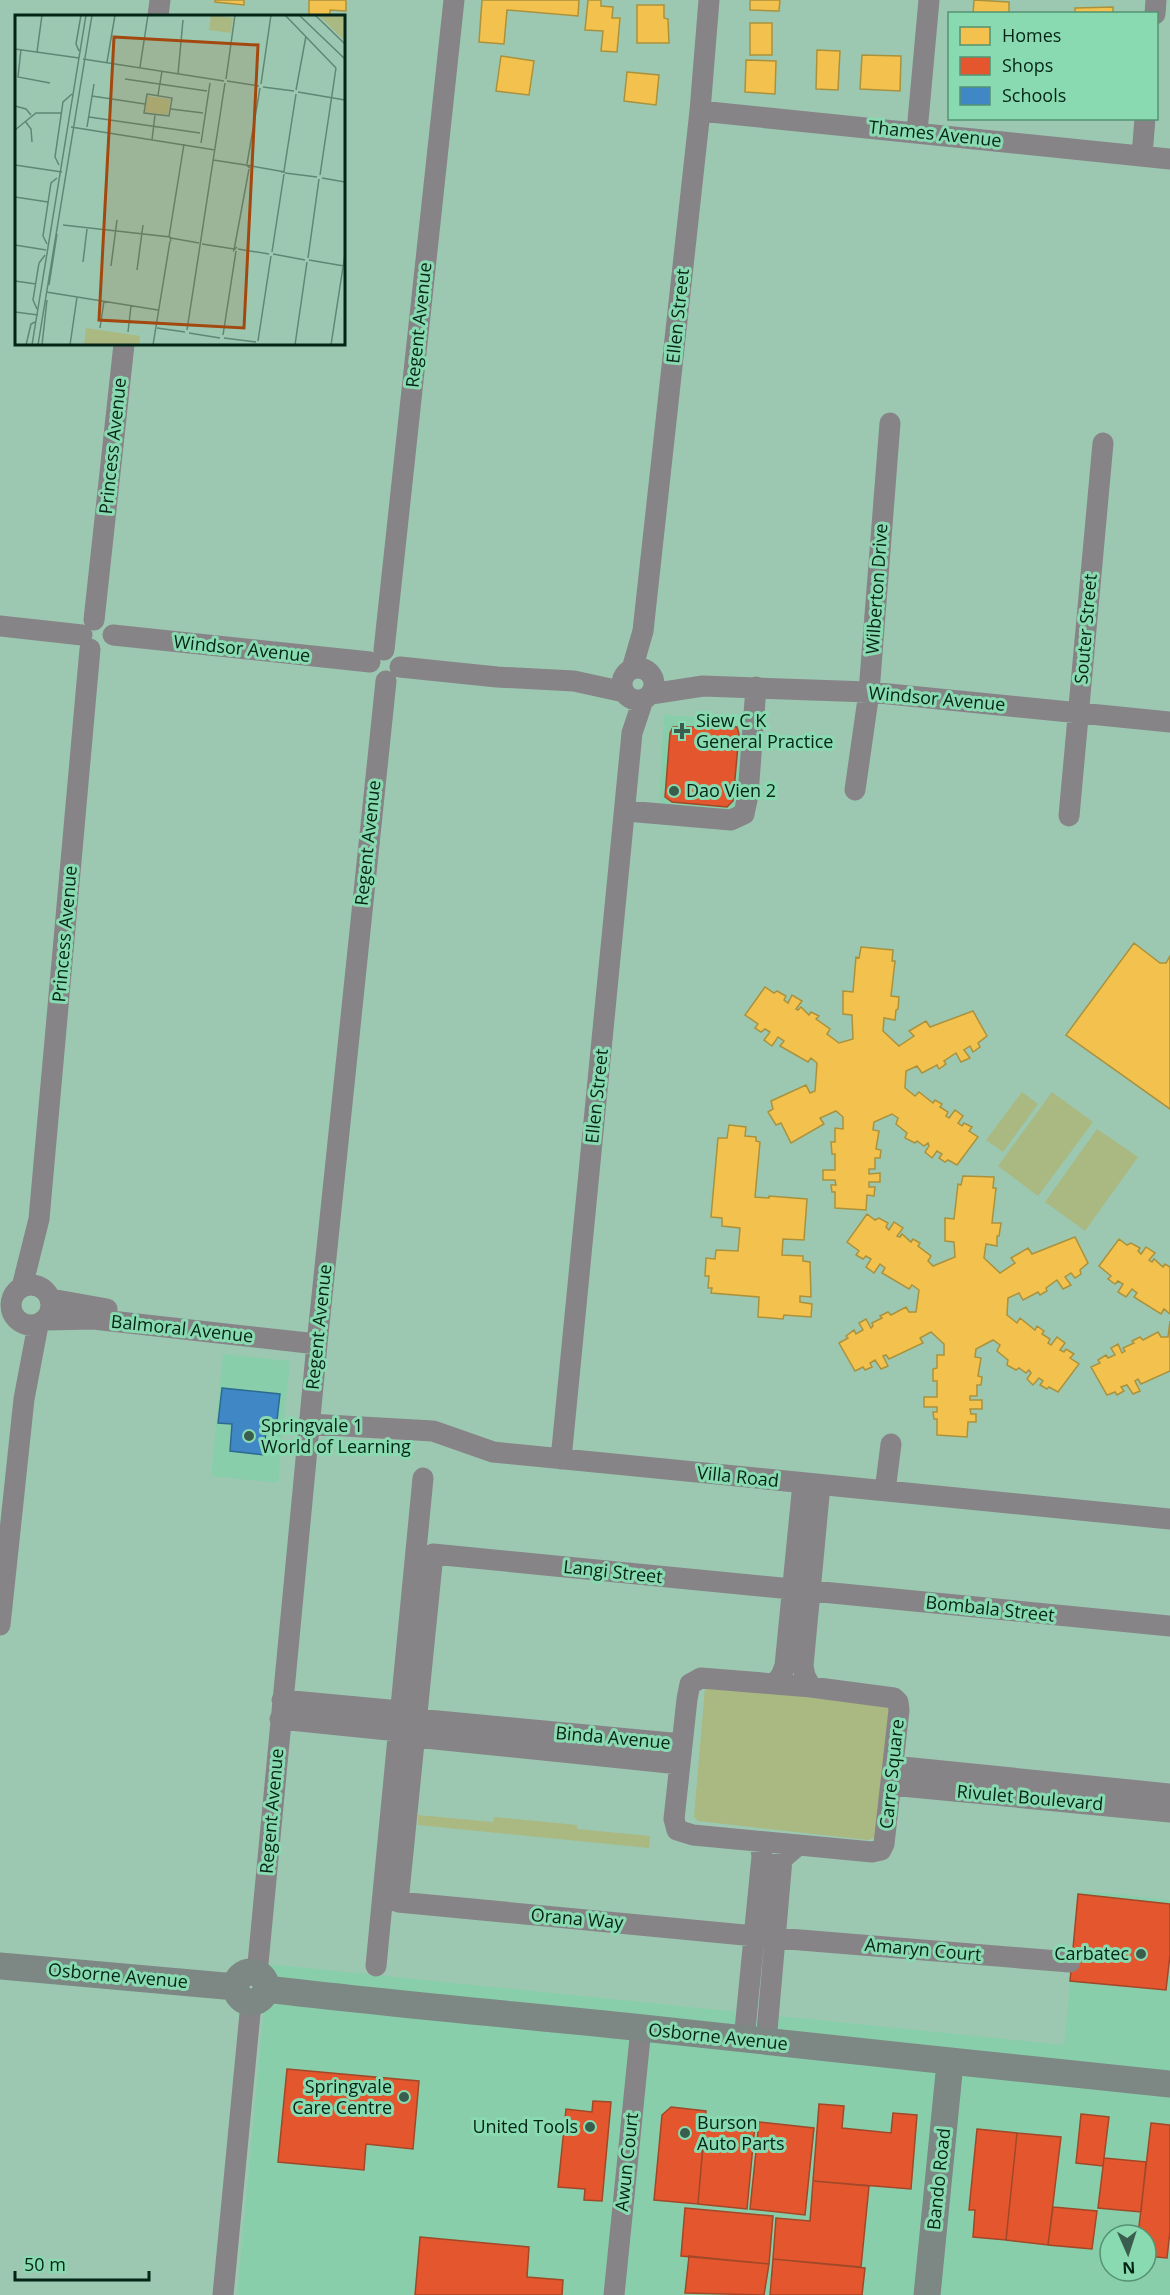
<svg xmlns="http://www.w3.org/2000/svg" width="1170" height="2295" font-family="'Open Sans',sans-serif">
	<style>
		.built { fill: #89ceab; fill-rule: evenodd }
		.green { fill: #aab882 }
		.homes { fill: #f2c14e; stroke: #aa923d; stroke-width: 1.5 }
		.shops { fill: #e4572e; stroke: #a04827; stroke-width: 1.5 }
		.schools { fill: #3f88c5; stroke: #2d6a90; stroke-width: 1.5 }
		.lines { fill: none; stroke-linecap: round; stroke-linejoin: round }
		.minor { stroke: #878488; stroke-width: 21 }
		.major { stroke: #7d8784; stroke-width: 27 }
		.poi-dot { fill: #395e4d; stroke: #8adab1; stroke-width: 2 }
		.labels { text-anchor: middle; stroke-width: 6; stroke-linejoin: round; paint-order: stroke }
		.street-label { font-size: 18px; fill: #032516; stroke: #8adab1 }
		.poi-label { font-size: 18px; fill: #032516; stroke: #8adab1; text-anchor: start }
		.inset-road { fill: none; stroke: #5f8774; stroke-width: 1.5 }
		.view { fill: #a3490f; fill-opacity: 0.15; stroke: #a3490f; stroke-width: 3 }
		.inset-edge { fill: none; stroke: #032516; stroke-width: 3 }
	</style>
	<rect width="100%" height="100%" fill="#9cc8b2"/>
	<path class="built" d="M664,715L748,720L741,809L727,815L659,804Z
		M223,1354L290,1361L278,1483L211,1476Z
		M1082,1891L1170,1900V2295H237L268,1964L1064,2045L1078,1894ZM1110,2235H1146V2271H1110Z"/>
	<path class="green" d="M1022,1092L1038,1104L1003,1152L986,1140Z
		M1052,1092L1093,1122L1038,1196L998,1166Z
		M1097,1129L1138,1157L1085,1231L1045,1202Z
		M705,1688L890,1702L881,1836L868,1840L698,1821L694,1817Z
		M418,1815L493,1822L494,1817L577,1825V1829L650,1836L649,1848L418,1825Z"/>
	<path class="homes" d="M215,0H244V5L215,2Z
		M309,0H346V11L330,10V16H309Z
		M482,0H579L578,16L507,10L504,44L479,42Z
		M588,0H601V6L613,7L612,18H620L617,52L601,51L603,31L585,30Z
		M750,0H780L779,11L750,10Z
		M974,0L1009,2V14H973Z
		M637,5H664V18L668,19L669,43H637Z
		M1113,7V14H1075V8Z
		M750,23H772V55H750Z
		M817,50L840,51L838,90L816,89Z
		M862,55L901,56L900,91L860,89Z
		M501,56L534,61L529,95L496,91Z
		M746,60L776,61L775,94L745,92Z
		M627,72L659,75L656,105L624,101Z
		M1134,943L1160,963H1166L1170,956V1109L1066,1035Z
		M861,947L893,950L892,961H895L891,996L899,997L898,1009L896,1010L895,1020L884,1018L883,1031L899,1046L914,1036L909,1031L926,1021L930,1027L973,1011L987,1036L978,1043L980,1047L973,1052L970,1046L964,1050L970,1058L961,1062L956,1053L944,1061L946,1064L939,1069L937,1065L922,1073L917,1066L906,1071L905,1088L915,1096L919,1092L933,1103L935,1100L942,1104L940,1107L948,1112L946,1116L949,1118L955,1110L963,1116L958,1123L962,1126L964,1123L972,1127L969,1131L978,1137L957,1165L948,1160L945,1162L939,1158L942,1154L937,1151L932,1158L925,1152L929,1146L928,1143L924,1146L917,1141L915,1143L905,1138L907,1133L896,1124L898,1118L892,1114L874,1122L873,1130L879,1131L876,1149L881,1150L880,1158H875V1169H869V1174L880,1173V1182H869V1187H875L874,1196L867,1195L866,1210L835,1208V1192H832L831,1185H836L835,1180H823V1170H835V1154H832L831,1142H835V1128L843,1129V1117L836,1111L820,1118L824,1124L791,1143L781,1123L776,1125L768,1112L773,1109L771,1101L806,1085L810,1093L815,1091L817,1063L811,1058L808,1062L780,1046L784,1041L778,1037L772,1046L764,1040L770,1032L765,1029L761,1032L755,1028L758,1024L745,1015L765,987L774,993L777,991L786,996L784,1000L788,1003L792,995L802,1001L796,1009L798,1010L801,1007L809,1015L811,1012L819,1016L816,1019L830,1029L827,1034L839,1043L853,1039L852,1015L843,1014V991L853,992L856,957L859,958Z
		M729,1125L746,1127L745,1136L756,1137V1141L760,1142L755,1197L769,1198V1196L807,1199L804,1240L783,1239L782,1255L803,1256V1261L810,1262L811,1297L800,1296V1302L812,1304L811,1317L784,1315L783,1319L758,1317L759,1297L711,1293L712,1288H708L709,1276H705L706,1258L715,1259L716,1250L738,1251L740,1228L722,1226V1218L711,1217L718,1138H727Z
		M963,1176L994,1177L993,1188H996L992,1223H1001L999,1236H997V1246L986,1244L984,1258L1000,1273L1015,1263L1011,1258L1028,1248L1032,1254L1075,1237L1088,1263L1080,1270L1081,1274L1075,1278L1071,1273L1065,1277L1071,1285L1063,1289L1057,1280L1046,1288L1047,1291L1040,1295L1038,1292L1023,1300L1019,1293L1008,1298L1007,1315L1017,1323L1020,1318L1035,1330L1037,1326L1044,1331L1042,1334L1050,1339L1048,1343L1051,1345L1057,1337L1065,1343L1060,1350L1064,1352L1066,1349L1074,1354L1070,1358L1079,1364L1058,1392L1049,1387L1047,1389L1040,1385L1043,1381L1039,1378L1033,1385L1027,1379L1031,1373L1029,1370L1026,1373L1019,1368L1016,1370L1007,1365L1008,1360L997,1351L1000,1345L993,1340L976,1349L975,1357L981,1358L978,1376L982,1377L981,1385H977V1396H970V1400H982V1409H970L971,1414H976V1422H968L967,1437L937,1435V1419H934L933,1412H937V1407H924V1397H937V1381H933V1369L937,1368V1355H944V1344L931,1332L920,1338L923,1343L889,1359L886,1355L883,1356L888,1366L881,1369L875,1360L870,1363L872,1367L865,1370L863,1367L855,1371L839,1343L848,1338L846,1336L854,1330L856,1334L863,1330L859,1323L866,1319L871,1328L873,1326L872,1323L882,1318L880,1316L888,1312L891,1315L906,1307L909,1312H916L919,1290L912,1285L909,1289L882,1273L885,1268L880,1264L874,1273L866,1267L871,1259L866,1256L863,1259L856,1255L859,1251L847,1242L867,1214L875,1220L879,1218L888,1223L886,1227L889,1230L894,1222L903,1228L897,1236L900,1237L902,1234L911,1242L913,1239L920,1243L918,1246L931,1256L928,1261L933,1266L955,1257L954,1242L945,1241V1218L954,1219L958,1184L961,1185Z
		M1119,1239L1127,1245L1131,1243L1140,1248L1138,1251L1141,1254L1146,1247L1155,1253L1149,1260L1152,1262L1154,1259L1163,1267L1165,1264L1170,1267V1314L1164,1309L1161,1314L1134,1297L1137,1293L1132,1289L1126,1297L1118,1292L1123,1284L1118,1281L1115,1284L1108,1279L1111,1276L1099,1266Z
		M1170,1321V1371L1141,1384L1138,1379L1135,1381L1140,1391L1133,1394L1127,1385L1121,1387L1124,1391L1117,1395L1115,1392L1107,1395L1091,1367L1100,1363L1098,1360L1106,1355L1108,1358L1115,1355L1111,1348L1118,1344L1122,1353L1125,1351L1123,1348L1134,1343L1132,1341L1140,1337L1143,1340L1158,1332L1161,1337H1168Z"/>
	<path class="shops" d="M673,727H737L739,734L733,801L727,807L672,802L665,797L670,733Z
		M1078,1894L1170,1904V1955L1166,1990L1070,1981Z
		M287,2069L419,2081L413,2149L366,2144L364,2170L278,2162Z
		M593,2101L611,2102L602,2201L584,2200L585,2189L558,2187L566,2109L592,2112Z
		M819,2104L844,2106L842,2128L891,2133L893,2113L917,2115L911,2189L813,2181Z
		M671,2107L706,2111L698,2204L654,2200L662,2115Z
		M1081,2114L1109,2117L1103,2166L1076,2163Z
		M705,2120L755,2125L747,2209L698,2204Z
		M759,2122L814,2128L805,2215L750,2209Z
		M1151,2123L1170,2125V2231L1167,2258L1146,2256V2235H1138Z
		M977,2129L1017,2133L1006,2240L973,2237L975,2210H969Z
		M1017,2133L1061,2137L1048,2245L1006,2240Z
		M1104,2158L1146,2162L1141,2212L1098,2208Z
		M813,2181L869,2186L861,2267L773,2259L776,2218L810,2221Z
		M1053,2207L1097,2211L1092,2249L1048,2245Z
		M685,2208L773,2216L769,2264L681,2256Z
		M420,2237L529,2247L527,2277L563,2280L562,2295H415Z
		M689,2256L769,2264L764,2295L685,2293Z
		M773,2259L865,2268L862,2295H770Z"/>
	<path class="schools" d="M222,1388L280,1394L276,1429L266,1428L264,1455L230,1451L232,1424L218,1423Z"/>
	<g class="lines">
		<path class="minor" d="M1155,14L1156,0
			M158,16L160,0
			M700,111L1170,159
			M917,132L929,0
			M1142,156L1145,118
			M94,620L124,344
			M0,626L82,635
			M113,635L370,662
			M384,650L454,0
			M400,667L497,677L574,681L624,692
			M622 684a16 16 0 1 1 32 0a16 16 0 1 1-32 0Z
			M632,669L643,631L700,111L709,0
			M651,694L703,686L869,692L1170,722
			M855,790L869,692L890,423
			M626,811L731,820L744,814L748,795L756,687
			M1069,816L1103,443
			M11 1305a20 20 0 1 1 40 0a20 20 0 1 1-40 0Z
			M22,1287L39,1219L90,649
			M51,1299L107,1309
			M46,1320L93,1319L317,1344
			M309,1424L433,1431L493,1452L1170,1519
			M561,1459L632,733L643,700
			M885,1491L891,1444
			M0,1625L24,1399L38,1325
			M701,1678L811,1687L894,1698L898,1702L899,1710L884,1844L881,1850L872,1852L693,1835L677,1830L674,1819L687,1699L690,1684Z
			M774,1684L781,1676L785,1666L803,1483
			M811,1687L805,1676L803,1666L820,1485
			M282,1700L400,1711
			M280,1719L398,1731
			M417,1719L682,1744
			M415,1737L679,1764
			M893,1766L1170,1794
			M891,1785L1170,1812
			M1070,1962L776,1938L398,1902L433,1554L1170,1626
			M376,1966L423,1478
			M257,1974L317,1344L386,681
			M744,2040L762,1856L760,1842
			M766,2042L782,1859L797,1846
			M223,2295L251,2003
			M614,2295L641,2028"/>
		<path class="major" d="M0,1966L236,1987
			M236 1987a15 15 0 1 1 30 0a15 15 0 1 1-30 0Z
			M266,1989C392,2004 518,2015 643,2028C819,2047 994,2066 1170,2084
			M927,2295L950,2063"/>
	</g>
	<g class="poi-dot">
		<path d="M679 722h6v6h6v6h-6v6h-6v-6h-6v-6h6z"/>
		<circle cx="674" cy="791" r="6"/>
		<circle cx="249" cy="1436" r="6"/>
		<circle cx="1141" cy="1954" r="6"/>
		<circle cx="404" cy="2097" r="6"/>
		<circle cx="590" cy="2127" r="6"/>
		<circle cx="685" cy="2133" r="6"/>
	</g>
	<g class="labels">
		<g class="street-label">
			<text transform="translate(935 134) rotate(6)" y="6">Thames Avenue</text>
			<text transform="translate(678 316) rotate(-84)" y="6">Ellen Street</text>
			<text transform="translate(419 325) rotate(-84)" y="6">Regent Avenue</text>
			<text transform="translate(113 446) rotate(-84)" y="6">Princess Avenue</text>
			<text transform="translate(877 589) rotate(-86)" y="6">Wilberton Drive</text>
			<text transform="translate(1086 629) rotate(-85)" y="6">Souter Street</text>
			<text transform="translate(242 649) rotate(6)" y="6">Windsor Avenue</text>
			<text transform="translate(937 699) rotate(5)" y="6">Windsor Avenue</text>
			<text transform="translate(368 843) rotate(-84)" y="6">Regent Avenue</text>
			<text transform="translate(65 934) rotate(-85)" y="6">Princess Avenue</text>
			<text transform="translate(597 1096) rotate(-84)" y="6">Ellen Street</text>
			<text transform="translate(319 1327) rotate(-84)" y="6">Regent Avenue</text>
			<text transform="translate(182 1329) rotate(6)" y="6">Balmoral Avenue</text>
			<text transform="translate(738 1477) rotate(6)" y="6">Villa Road</text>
			<text transform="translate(613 1572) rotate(6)" y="6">Langi Street</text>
			<text transform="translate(990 1609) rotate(6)" y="6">Bombala Street</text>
			<text transform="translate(613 1738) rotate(5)" y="6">Binda Avenue</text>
			<text transform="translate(892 1774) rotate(-84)" y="6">Carre Square</text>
			<text transform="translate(1030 1798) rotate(5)" y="6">Rivulet Boulevard</text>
			<text transform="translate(272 1811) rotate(-85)" y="6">Regent Avenue</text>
			<text transform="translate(577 1919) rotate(5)" y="6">Orana Way</text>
			<text transform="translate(923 1950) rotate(5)" y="6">Amaryn Court</text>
			<text transform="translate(118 1976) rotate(5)" y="6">Osborne Avenue</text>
			<text transform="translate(718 2037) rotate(6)" y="6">Osborne Avenue</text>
			<text transform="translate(627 2162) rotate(-84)" y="6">Awun Court</text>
			<text transform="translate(939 2179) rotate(-84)" y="6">Bando Road</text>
		</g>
		<g class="poi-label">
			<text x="696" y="727">Siew C K<tspan x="696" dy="21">General Practice</tspan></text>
			<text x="686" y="797">Dao Vien 2</text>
			<text x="261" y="1432">Springvale 1<tspan x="261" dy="21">World of Learning</tspan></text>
			<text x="1129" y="1960" text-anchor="end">Carbatec</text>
			<text x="392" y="2093" text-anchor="end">Springvale<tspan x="392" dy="21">Care Centre</tspan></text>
			<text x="697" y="2129">Burson<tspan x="697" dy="21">Auto Parts</tspan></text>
			<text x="578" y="2133" text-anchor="end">United Tools</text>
		</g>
	</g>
	<g transform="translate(15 15)">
		<rect width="330" height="330" fill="#9cc8b2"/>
		<path d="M196,0L218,3L216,18L194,15ZM303,0H330L329,25ZM132,81L155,84L153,100L130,97ZM71,313L125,321L124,330H69Z" fill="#aab882"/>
		<path class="inset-road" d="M270,0L321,53M284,0L330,44M300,0L330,29M0,34L64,43M6,34L3,62L35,68M64,36L61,29L66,0M22,37L27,0M68,44L209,66M92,47L100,0M125,52L133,0M163,59L168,5M110,64L192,76M211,64L220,0M212,66L244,71M246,69L256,0M248,72L279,76M281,75L291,21M283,77L330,85M132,79L157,83L154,101L129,98ZM143,80L147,56M77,81L130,89M0,91L11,94L16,100M156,94L188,98M74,102L185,118M10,106L16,114L17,127M56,112L200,135M72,112L79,69M0,115L21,98H47M137,125L140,100M186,128L195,68M198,145L231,150M232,149L245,73M0,150L47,157M44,150L40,142L48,87L57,79M235,153L231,150L270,157H266M269,156L281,79M270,158L302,162M305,160L321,53M307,163L330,167M0,182L33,187M48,210L155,222L156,226M154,222L169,129M156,223L184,228M32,229L28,221L36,168L42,163M187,229L219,234M0,230L31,235M222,232L219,235L234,154M223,234L254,239M257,237L269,159M258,239L290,245M293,243L304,164M294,245L329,251M68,247L72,214M96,251L102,205M122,255L128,210M0,266L21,269M34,270L42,219M31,277L143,295M22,294L18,285L24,248L30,240M0,297L23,300M85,313L89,286M142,313L170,317M172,315L210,68M113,317L116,291M174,318L205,323M208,320L221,236M209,323L241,327M243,326L256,241M11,330L16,309L20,307M17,330L71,0M23,330L77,0M27,330L32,285M55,330L62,282M138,330L155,226M280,330L292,247M316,330L330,239"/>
		<path class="view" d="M99,22L243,30L229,313L84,305Z"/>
		<rect width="330" height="330" class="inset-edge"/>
	</g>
	<rect x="948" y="12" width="210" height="108" fill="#8adab1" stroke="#549273" stroke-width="1.5"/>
	<rect x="960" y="27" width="30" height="18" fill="#f2c14e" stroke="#549273" stroke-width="1.5"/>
	<text x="1002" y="42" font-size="18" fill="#032516">Homes</text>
	<rect x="960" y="57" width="30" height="18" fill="#e4572e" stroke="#549273" stroke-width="1.5"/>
	<text x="1002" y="72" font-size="18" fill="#032516">Shops</text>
	<rect x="960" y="87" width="30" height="18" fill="#3f88c5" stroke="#549273" stroke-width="1.5"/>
	<text x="1002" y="102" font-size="18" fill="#032516">Schools</text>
	<g transform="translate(1128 2253) rotate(177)"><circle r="28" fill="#8adab1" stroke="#549273" stroke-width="1.5"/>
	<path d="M0-4.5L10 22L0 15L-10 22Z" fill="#395e4d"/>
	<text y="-9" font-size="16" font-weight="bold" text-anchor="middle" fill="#032516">N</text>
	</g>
	<path d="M15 2271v9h134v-9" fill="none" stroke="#032516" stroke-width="3"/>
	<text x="24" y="2271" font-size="18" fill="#032516" stroke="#8adab1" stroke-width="4.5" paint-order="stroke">50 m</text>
</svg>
